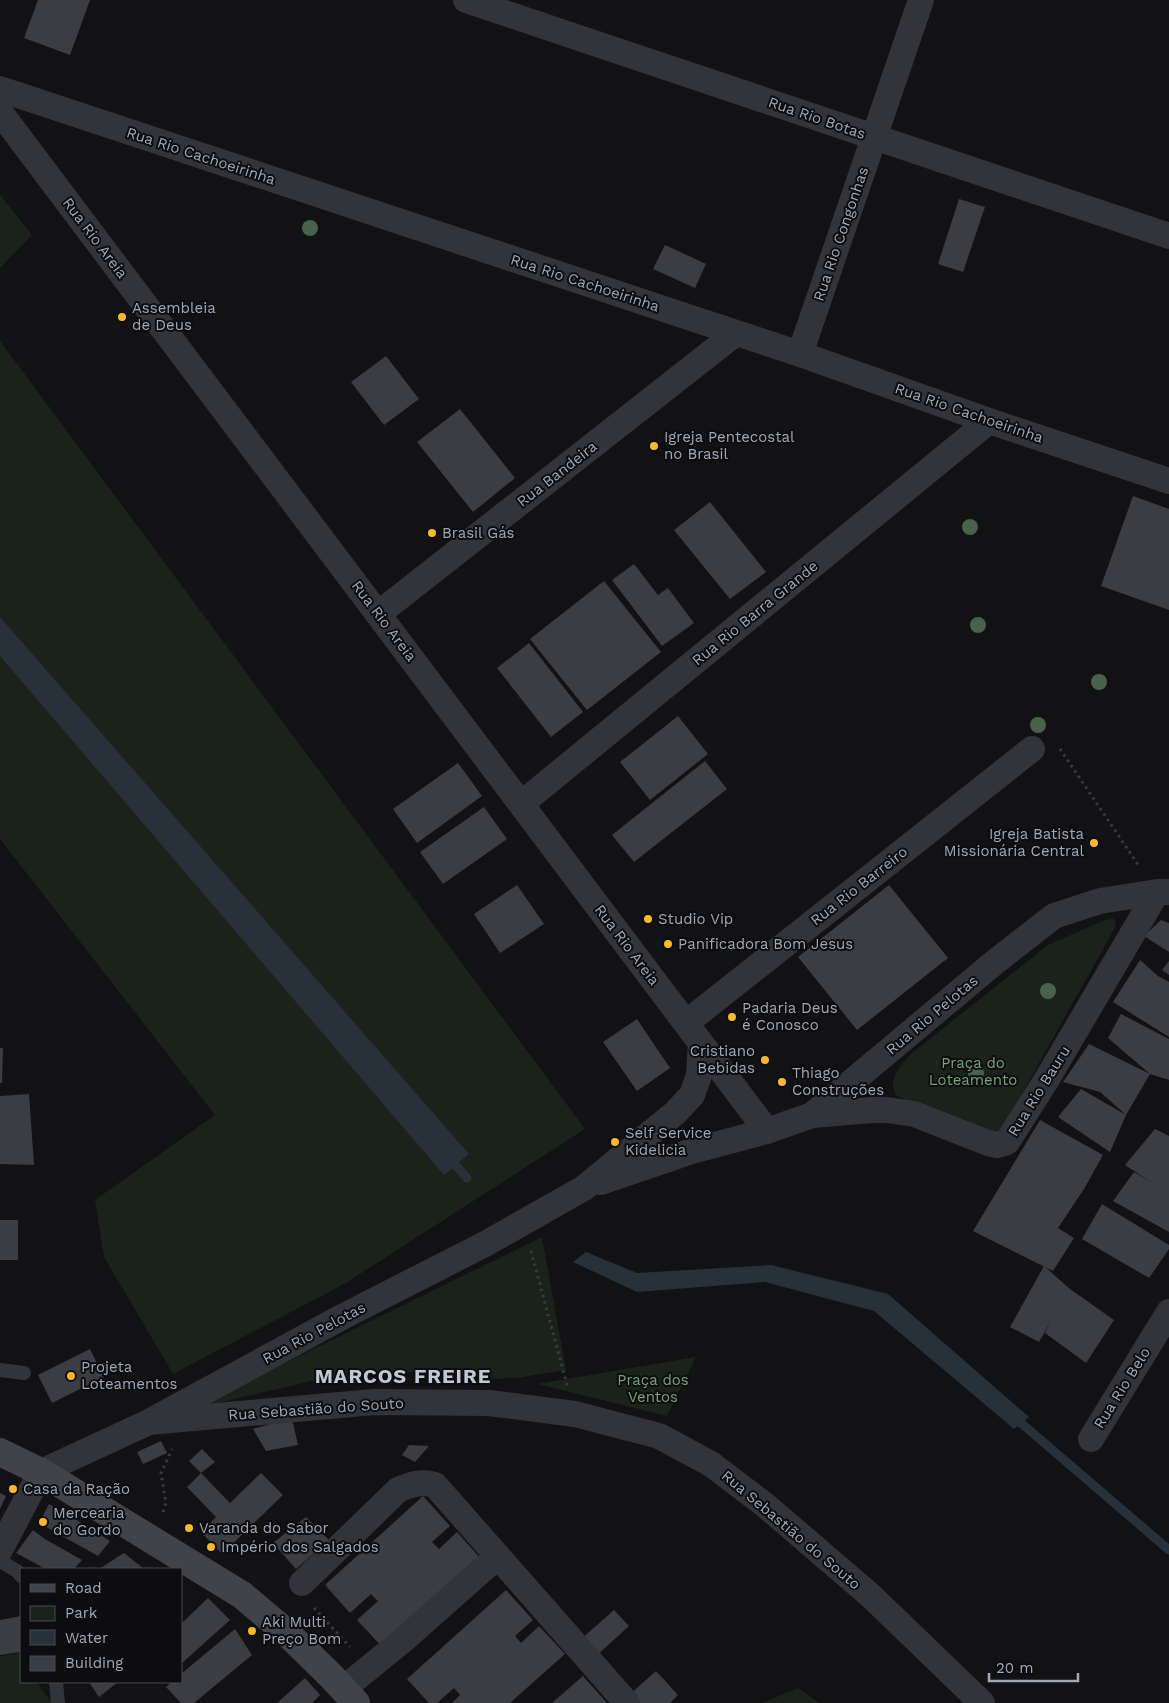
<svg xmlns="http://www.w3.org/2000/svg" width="1169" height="1703" font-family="'Work Sans',sans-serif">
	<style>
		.green { fill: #1a221b }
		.water { fill: #283139 }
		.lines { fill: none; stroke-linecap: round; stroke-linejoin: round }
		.stream { stroke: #283139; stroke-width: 9 }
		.building { fill: #3c3d42 }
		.path { stroke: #393b40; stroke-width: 3; stroke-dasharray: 2.5 4; stroke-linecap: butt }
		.lane { stroke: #333439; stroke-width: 14 }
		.street { stroke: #333439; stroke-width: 26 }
		.secondary { stroke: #414349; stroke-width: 28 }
		.tree { fill: #4a614d }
		.poi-dot { fill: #fdb921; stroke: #0d0d0f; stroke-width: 2 }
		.labels { text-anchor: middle; stroke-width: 4; stroke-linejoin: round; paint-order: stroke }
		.street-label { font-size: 15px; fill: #a3a8b6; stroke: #0d0d0f }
		.poi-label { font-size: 15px; fill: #a3a8b6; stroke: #0d0d0f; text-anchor: start }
		.park-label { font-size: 15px; fill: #78a27c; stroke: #0d0d0f }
		.district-label { font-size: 20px; font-weight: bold; letter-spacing: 1px; fill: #c4c7d1; stroke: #0d0d0f }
	</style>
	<rect width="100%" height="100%" fill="#121214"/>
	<path class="green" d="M0,195L32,235L0,268Z
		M0,341L585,1129L346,1283L173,1374L104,1257L95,1200L215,1115L0,839Z
		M1109,918L1114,919L1116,926L997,1138L991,1140L897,1096C885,1081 902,1064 912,1053L1048,945Z
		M542,1237L566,1370L522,1377L498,1379L425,1371L324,1378L189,1410Z
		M696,1357L667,1416L537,1384Z
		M21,1653V1682H36L52,1703H0V1656Z
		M798,1688L819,1703H762Z"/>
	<path class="water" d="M0,617L469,1154L444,1175L0,656Z
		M586,1252L637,1273L771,1265L888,1294L1029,1417L1014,1429L874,1311L765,1282L637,1292L573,1262Z"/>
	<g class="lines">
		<path class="stream" d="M449,1158L467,1178
			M1013,1416L1169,1550"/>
	</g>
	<path class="building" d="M38,0H90L70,55L24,38Z
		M959,199L985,207L963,272L938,264Z
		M665,245L706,264L695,288L653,269Z
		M386,356L419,399L384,425L351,382Z
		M460,409L515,478L473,512L417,442Z
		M1133,496L1169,509V610L1101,586Z
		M710,502L766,572L730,599L674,530Z
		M634,564L658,595L668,588L694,623L662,646L612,580Z
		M604,581L661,652L587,710L530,639Z
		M529,643L583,712L551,737L497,668Z
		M678,716L708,754L650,800L620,762Z
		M705,761L727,789L634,862L612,835Z
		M458,763L482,796L417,843L393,809Z
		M484,807L507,839L443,884L420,852Z
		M517,885L544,924L500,953L474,914Z
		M889,885L948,958L857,1030L798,957Z
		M1161,920L1169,923V952L1144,936Z
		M1140,960L1158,976L1169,982V1037L1113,1002Z
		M1169,961V975L1162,970Z
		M1121,1014L1169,1039V1080L1150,1074L1108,1038Z
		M637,1019L670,1068L637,1091L603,1042Z
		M1089,1044L1150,1074L1126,1115L1100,1092L1063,1082Z
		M0,1048H3L2,1083H0Z
		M1081,1089L1126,1115L1110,1152L1058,1117Z
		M29,1094L34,1165L0,1164V1096Z
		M1040,1120L1103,1155L1084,1189L1058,1228L1074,1238L1053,1271L973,1231Z
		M1155,1129L1169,1136V1232L1113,1201L1134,1172L1151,1182L1125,1165Z
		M1102,1204L1169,1245V1249L1149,1278L1082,1239Z
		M0,1220H18V1260H0Z
		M1044,1266L1070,1289L1114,1320L1086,1363L1045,1333L1051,1321L1039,1342L1010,1327Z
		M90,1349L104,1377L52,1403L38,1375Z
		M292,1418L298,1445L266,1451L253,1429Z
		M161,1441L167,1453L143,1464L137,1452Z
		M409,1445L429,1446L415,1462L402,1455Z
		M202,1449L215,1462L201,1473L189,1461Z
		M201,1473L230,1503L261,1473L283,1495L222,1554L201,1532L216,1517L187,1487Z
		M0,1493L6,1496L0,1509Z
		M423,1496L450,1526L432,1542L439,1549L457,1532L482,1560L384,1649L357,1620L378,1601L371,1594L350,1613L325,1585Z
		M49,1504L87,1526L110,1541L98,1556L39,1523Z
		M306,1517L329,1540L296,1569L273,1543Z
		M33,1530L45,1539L82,1560L74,1569H46L16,1553Z
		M124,1553L144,1569H99Z
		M506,1590L533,1620L515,1636L521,1643L539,1626L565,1654L510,1703H452L460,1695L454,1688L437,1703H429L407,1679Z
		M208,1598L230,1620L181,1664V1624Z
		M614,1610L629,1626L594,1658L579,1641Z
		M21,1616V1652L0,1655V1620Z
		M235,1629L252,1655L194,1703H181L166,1687L172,1682H181V1674Z
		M656,1671L678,1695L670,1703H635L628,1696Z
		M583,1676L607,1703H552Z
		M305,1678L320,1695L312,1703H277Z
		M89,1682H118L99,1697Z"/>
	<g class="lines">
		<path class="path" d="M1060,749L1139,866
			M531,1251L567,1385
			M163,1512L166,1503L161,1473L172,1449
			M314,1608L350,1647"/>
		<path class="lane" d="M0,1370L24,1373
			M0,1561L17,1571L21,1576
			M56,1682L58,1703"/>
		<path class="street" d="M466,0L1169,236
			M0,89L800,354L989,421L1169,481
			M0,112L767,1131
			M800,354L921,0
			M378,614L736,333
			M521,804L989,421
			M686,1023L1032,749
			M812,1115L872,1110H887L914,1114L988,1143L997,1145L1007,1142L1047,1079L1157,892
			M601,1182L692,1151L767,1131L812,1115L995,962L1054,916L1100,901L1157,892H1169
			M149,1422L374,1402L489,1403L575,1414L659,1436L711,1464L765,1505L871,1596L982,1703
			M1091,1439L1169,1312
			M0,1550L41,1472L149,1422L342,1317L485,1244L584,1188L675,1113L692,1095L699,1075L701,1043
			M302,1583L398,1490C412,1484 421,1481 435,1485L627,1703
			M343,1689L402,1641L498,1556"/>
		<path class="secondary" d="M0,1452L41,1472L242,1595L287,1633L331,1676L356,1703"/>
	</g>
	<g class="tree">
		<circle cx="310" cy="228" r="8"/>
		<circle cx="970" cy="527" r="8"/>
		<circle cx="978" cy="625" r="8"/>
		<circle cx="1099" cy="682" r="8"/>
		<circle cx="1038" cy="725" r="8"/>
		<circle cx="1048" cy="991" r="8"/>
		<circle cx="976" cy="1073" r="8"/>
	</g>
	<g class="poi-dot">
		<circle cx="122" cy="317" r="5"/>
		<circle cx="654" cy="446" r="5"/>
		<circle cx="432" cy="533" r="5"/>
		<circle cx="1094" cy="843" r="5"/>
		<circle cx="648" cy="919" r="5"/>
		<circle cx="668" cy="944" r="5"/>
		<circle cx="732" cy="1017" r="5"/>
		<circle cx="765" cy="1060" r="5"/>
		<circle cx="782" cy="1082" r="5"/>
		<circle cx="615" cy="1142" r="5"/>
		<circle cx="71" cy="1376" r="5"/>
		<circle cx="13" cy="1489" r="5"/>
		<circle cx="43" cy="1522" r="5"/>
		<circle cx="189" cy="1528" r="5"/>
		<circle cx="211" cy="1547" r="5"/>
		<circle cx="252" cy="1631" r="5"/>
	</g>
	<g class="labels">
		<g class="street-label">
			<text transform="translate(817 118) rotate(19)" y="5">Rua Rio Botas</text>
			<text transform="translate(201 156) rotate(18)" y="5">Rua Rio Cachoeirinha</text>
			<text transform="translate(841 234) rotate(-71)" y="5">Rua Rio Congonhas</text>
			<text transform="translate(95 238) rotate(53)" y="5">Rua Rio Areia</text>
			<text transform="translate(585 283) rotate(18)" y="5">Rua Rio Cachoeirinha</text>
			<text transform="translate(969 413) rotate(19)" y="5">Rua Rio Cachoeirinha</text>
			<text transform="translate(557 474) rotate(-38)" y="5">Rua Bandeira</text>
			<text transform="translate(755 613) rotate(-39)" y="5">Rua Rio Barra Grande</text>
			<text transform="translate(384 621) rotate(53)" y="5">Rua Rio Areia</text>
			<text transform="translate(859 886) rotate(-38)" y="5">Rua Rio Barreiro</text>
			<text transform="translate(627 945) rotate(53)" y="5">Rua Rio Areia</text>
			<text transform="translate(932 1015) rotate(-40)" y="5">Rua Rio Pelotas</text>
			<text transform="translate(1039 1091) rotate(-58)" y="5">Rua Rio Bauru</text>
			<text transform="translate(314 1333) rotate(-28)" y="5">Rua Rio Pelotas</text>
			<text transform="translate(1122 1388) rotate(-58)" y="5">Rua Rio Belo</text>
			<text transform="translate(316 1409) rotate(-4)" y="5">Rua Sebastião do Souto</text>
			<text transform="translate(791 1530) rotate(40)" y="5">Rua Sebastião do Souto</text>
		</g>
		<g class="poi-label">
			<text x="132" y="313">Assembleia<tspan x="132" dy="17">de Deus</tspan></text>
			<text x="664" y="442">Igreja Pentecostal<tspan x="664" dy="17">no Brasil</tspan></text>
			<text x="442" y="538">Brasil Gás</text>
			<text x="1084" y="839" text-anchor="end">Igreja Batista<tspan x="1084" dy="17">Missionária Central</tspan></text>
			<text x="658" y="924">Studio Vip</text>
			<text x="678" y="949">Panificadora Bom Jesus</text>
			<text x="742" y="1013">Padaria Deus<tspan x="742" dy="17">é Conosco</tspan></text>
			<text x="755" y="1056" text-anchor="end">Cristiano<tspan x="755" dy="17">Bebidas</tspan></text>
			<text x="792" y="1078">Thiago<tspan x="792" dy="17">Construções</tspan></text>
			<text x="625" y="1138">Self Service<tspan x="625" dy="17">Kidelicia</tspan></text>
			<text x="81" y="1372">Projeta<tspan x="81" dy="17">Loteamentos</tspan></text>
			<text x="23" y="1494">Casa da Ração</text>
			<text x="53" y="1518">Mercearia<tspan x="53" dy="17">do Gordo</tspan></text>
			<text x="199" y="1533">Varanda do Sabor</text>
			<text x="221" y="1552">Império dos Salgados</text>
			<text x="262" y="1627">Aki Multi<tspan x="262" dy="17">Preço Bom</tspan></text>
		</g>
		<g class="park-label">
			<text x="973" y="1068">Praça do<tspan x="973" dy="17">Loteamento</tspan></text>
			<text x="653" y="1385">Praça dos<tspan x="653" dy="17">Ventos</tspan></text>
		</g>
		<g class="district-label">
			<text x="403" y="1383">MARCOS FREIRE</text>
		</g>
	</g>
	<rect x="20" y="1568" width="162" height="115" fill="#0d0d0f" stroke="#494b52"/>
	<rect x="30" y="1584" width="25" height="8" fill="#414349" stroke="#494b52"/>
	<text x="65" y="1593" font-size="15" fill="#a3a8b6">Road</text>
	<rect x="30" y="1606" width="25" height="15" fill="#1a221b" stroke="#494b52"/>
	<text x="65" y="1618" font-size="15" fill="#a3a8b6">Park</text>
	<rect x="30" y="1630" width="25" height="15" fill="#283139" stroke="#494b52"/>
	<text x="65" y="1643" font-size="15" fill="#a3a8b6">Water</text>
	<rect x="30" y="1656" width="25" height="15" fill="#3c3d42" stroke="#494b52"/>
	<text x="65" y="1668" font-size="15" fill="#a3a8b6">Building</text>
	<path d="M989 1673v8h89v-8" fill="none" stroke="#a3a8b6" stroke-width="2.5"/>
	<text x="996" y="1673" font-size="15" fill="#a3a8b6" stroke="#0d0d0f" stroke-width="4" paint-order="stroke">20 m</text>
</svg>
